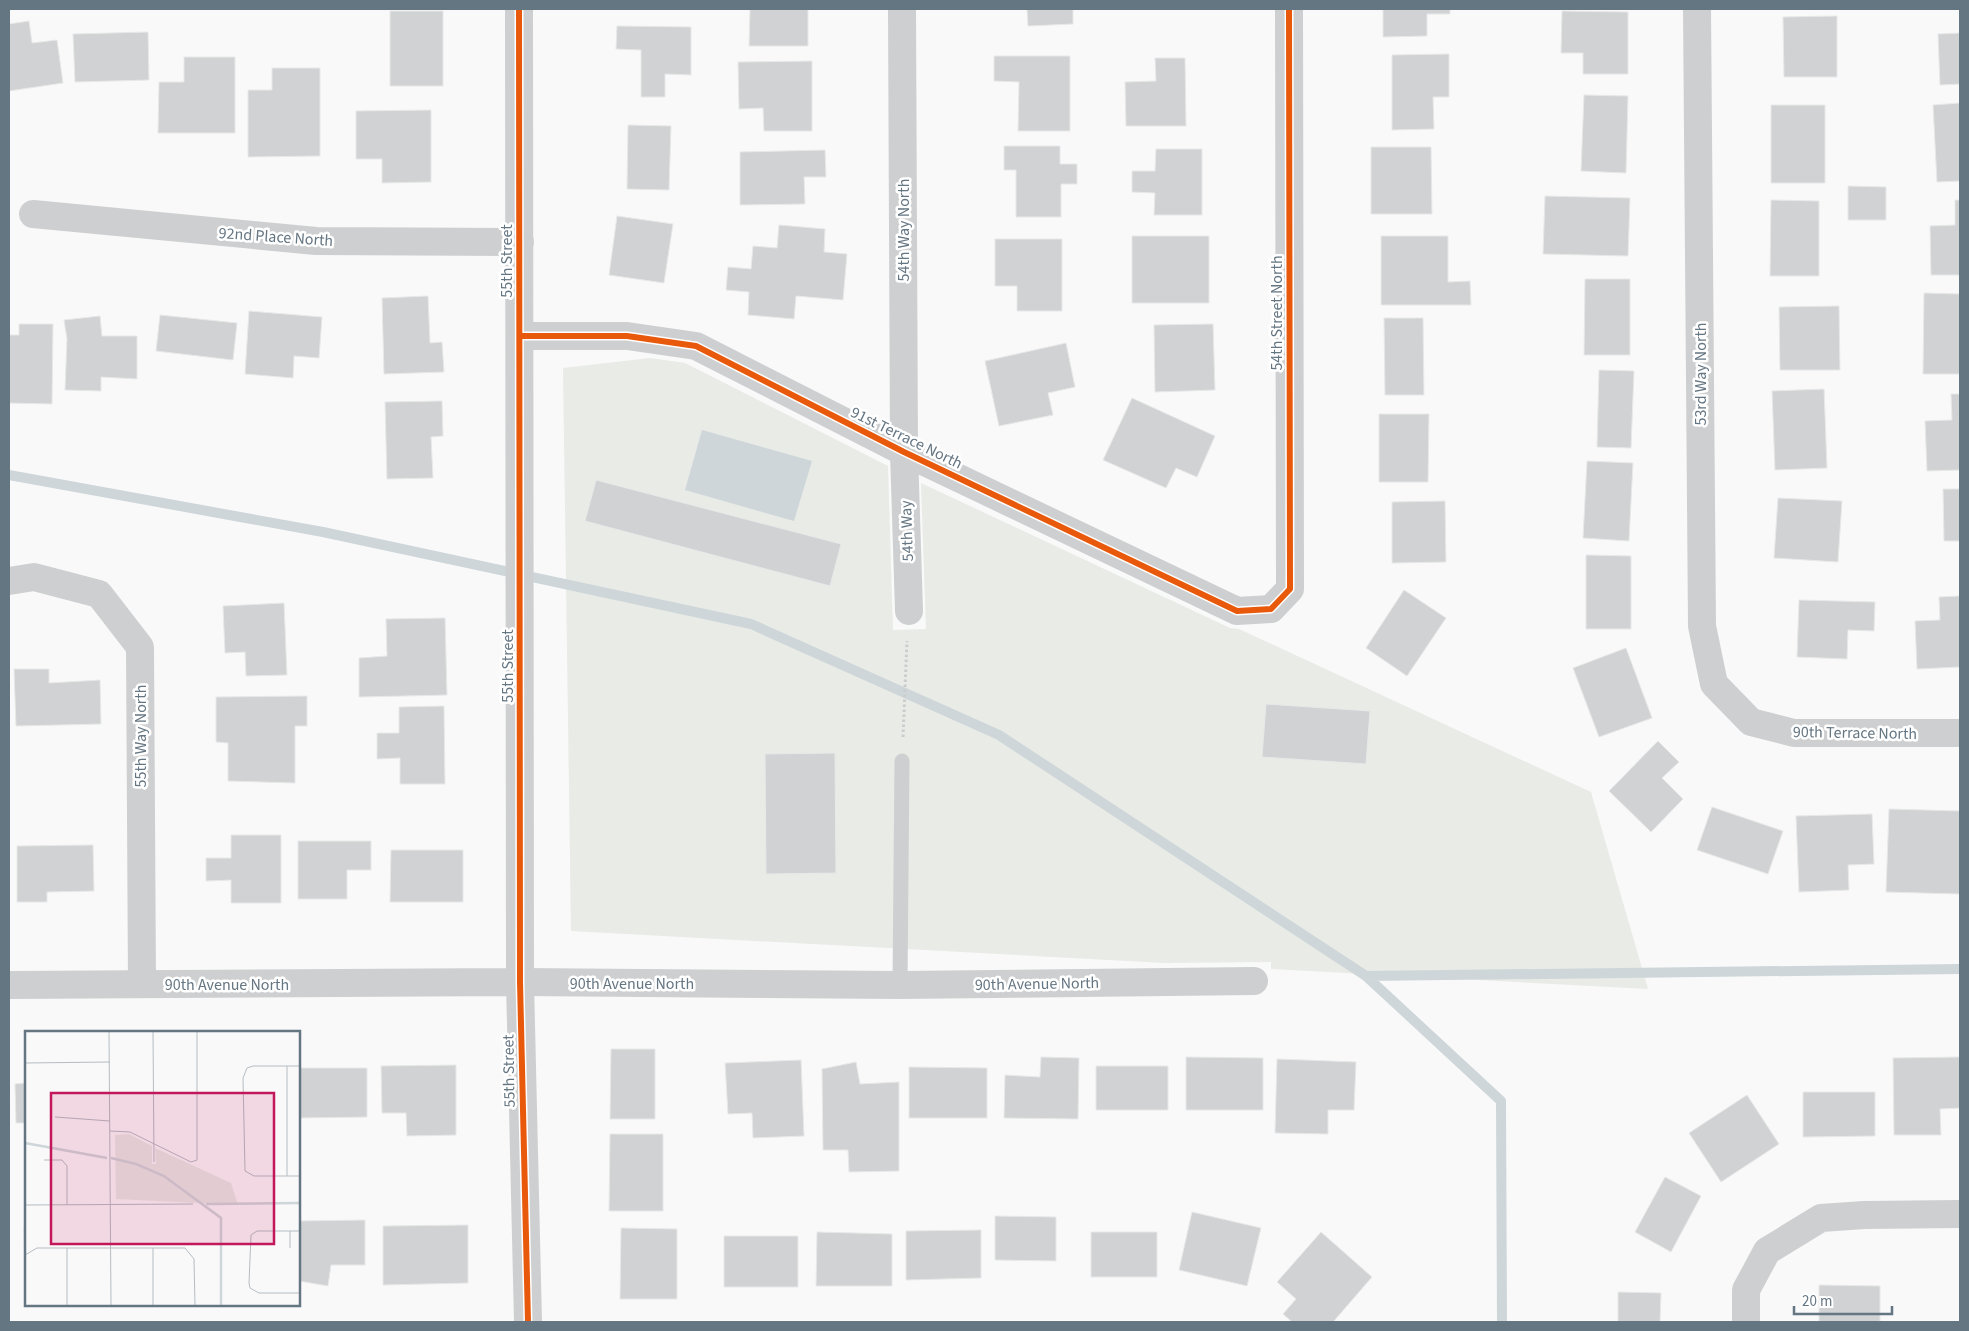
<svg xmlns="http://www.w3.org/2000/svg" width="1969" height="1331" font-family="'Source Sans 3',sans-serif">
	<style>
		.green { fill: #e8ebe6 }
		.water { fill: #ced6d9 }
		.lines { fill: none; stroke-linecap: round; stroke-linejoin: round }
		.stream { stroke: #ced6d9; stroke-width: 10 }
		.building { fill: #d0d2d3; stroke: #e8e8e8 }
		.path { stroke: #cbcccd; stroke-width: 3; stroke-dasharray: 2.5 2.5; stroke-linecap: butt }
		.service { stroke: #cecfd0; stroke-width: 15 }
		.minor { stroke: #cecfd0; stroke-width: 28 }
		.tertiary { stroke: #cecfd0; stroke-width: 28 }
		.cycleway-casing { stroke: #fff; stroke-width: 9 }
		.cycleway { stroke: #e8590c; stroke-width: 6 }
		.labels { text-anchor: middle; stroke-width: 5; stroke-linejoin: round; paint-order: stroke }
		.street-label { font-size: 16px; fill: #657683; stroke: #fff }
		.inset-river { fill: none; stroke: #ced6d9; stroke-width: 2.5 }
		.inset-road { fill: none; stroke: #b5bdc3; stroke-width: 1 }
		.view { fill: #c2185b; fill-opacity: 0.15; stroke: #c2185b; stroke-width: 2.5 }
		.inset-edge { fill: none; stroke: #657683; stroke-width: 2.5 }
	</style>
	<rect width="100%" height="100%" fill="#f9f9f9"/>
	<path class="green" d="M650,358L685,363L888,466L893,630L926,629L921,483L1230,628L1239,629L1591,792L1648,989L1271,969V962L1164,963L571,931L563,368Z"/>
	<path class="water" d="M702,430L812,461L794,521L685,490Z"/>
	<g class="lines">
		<path class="stream" d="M9,475L323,532L751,624L999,735L1366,976L1501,1101L1502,1322
			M1366,976L1960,969"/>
	</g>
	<path class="building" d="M750,9H808V46H749Z
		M1027,9H1073V24L1028,26Z
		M1383,9H1450V14H1427V36L1383,37Z
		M390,11H443V86H390Z
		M1562,11L1628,12V74H1583V53H1561Z
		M1837,16V77H1784L1783,17Z
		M29,21L32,43L57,40L63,83L9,91V24Z
		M617,26L691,27V75L665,74V97H641V50L616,49Z
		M148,32L149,80L75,82L73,34Z
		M1960,33V84L1940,85L1938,34Z
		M1449,54V97H1433L1434,129L1392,130V55Z
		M994,56H1070V131H1018L1019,82L994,81Z
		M184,57H235V133H158L159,82H184Z
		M1155,58H1185L1186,126H1126L1125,82L1156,81Z
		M812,61V131H764L763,108L739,109L738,62Z
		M272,68H320V156L248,157V90H272Z
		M1584,95L1628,96L1626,173L1581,171Z
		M1960,103V181L1937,182L1933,105Z
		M1771,105H1825V183H1771Z
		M431,110V182L382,183V159H356V111Z
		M628,125L671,126L669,190L627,189Z
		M1004,146H1060V164H1077V184H1061V217H1016V170H1004Z
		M1371,147H1431L1432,214H1371Z
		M1156,149H1202V215H1154L1155,193L1132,192V171H1155Z
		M825,150L826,177H804L805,204L740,205V152Z
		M1848,186L1886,187V220H1848Z
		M1545,196L1630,198L1628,256L1543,254Z
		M1771,200L1819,201V276H1770Z
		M1955,200H1960V275H1931L1930,226L1955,225Z
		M617,216L673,224L664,283L609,275Z
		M779,225L825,229L824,252L847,254L843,300L796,296L794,319L748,315L749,292L726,290L728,267L751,269L753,246L777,248Z
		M1132,236H1209V303H1132Z
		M1381,236H1448V282L1470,281L1471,305H1381Z
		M995,239H1062V311H1017V286H995Z
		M1585,279H1630V355H1584Z
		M1924,293L1960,294V374H1923Z
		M428,296L430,343L442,342L444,372L384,374L382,298Z
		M1839,306L1840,370H1780L1779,307Z
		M249,311L322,317L319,358L294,356L293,378L245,374Z
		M160,315L237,323L233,360L156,351Z
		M100,316L102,336H137V379L101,377V391L65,390L67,339L64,320Z
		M1384,318H1423L1424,395H1385Z
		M19,324H53L52,404L9,403V335H19Z
		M1213,324L1215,390L1155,392L1154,325Z
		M1066,343L1075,387L1048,393L1053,415L999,426L985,361Z
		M1599,370L1634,371L1631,448L1597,447Z
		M1824,389L1827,468L1775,470L1772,391Z
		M1951,394H1960V470L1927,471L1925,421L1952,420Z
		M1132,398L1215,436L1197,477L1176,468L1166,488L1103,460Z
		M442,401L443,436L431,437L433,478L387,479L385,402Z
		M1379,414H1429L1428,482H1379Z
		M1587,461L1633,463L1629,541L1583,538Z
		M596,480L841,544L830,586L585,521Z
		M1943,489H1960V541H1944Z
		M1778,498L1842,501L1838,562L1774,558Z
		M1445,501L1446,562L1392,563V502Z
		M1586,555L1631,556V629H1586Z
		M1404,590L1446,618L1407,676L1366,648Z
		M1960,596V667L1917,669L1915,621L1940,620L1939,597Z
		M1799,600L1875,602L1874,631L1848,630L1847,659L1797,657Z
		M284,603L287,675L246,676L245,652L225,653L223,606Z
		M445,618L447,695L359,697V658L387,656L386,619Z
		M1626,648L1652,718L1599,737L1573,668Z
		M14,669H49V683L100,680L101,724L16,726Z
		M307,696V726H295V783L228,781V743L216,742V697Z
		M1266,704L1370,711L1366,764L1262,757Z
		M444,706L445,784H400V758L377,759V733H399V707Z
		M1658,741L1679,762L1662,778L1683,799L1651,832L1609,791Z
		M835,753L836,873L766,874L765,754Z
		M1712,807L1783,831L1768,874L1697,850Z
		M1889,809L1960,811V894L1886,892Z
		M1872,814L1874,864L1848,865L1849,890L1799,892L1796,816Z
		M231,835H281V903H231V880L206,881V858H231Z
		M298,841H371V870H347V899H298Z
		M93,845L94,891L47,892V902H17V846Z
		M391,850H463V902H390Z
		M611,1049H655V1119H610Z
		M1041,1057L1079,1058L1078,1119L1004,1118L1005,1075L1040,1077Z
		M1186,1057L1263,1058V1110H1186Z
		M1960,1057V1108L1940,1109L1941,1135H1894L1893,1058Z
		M1277,1059L1356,1062L1354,1110H1328V1134L1275,1133Z
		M801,1060L804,1136L753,1138L752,1113L728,1114L725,1063Z
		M856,1062L860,1084L899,1082V1171L849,1172L848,1150H823L822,1069Z
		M456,1065V1135L407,1136L406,1113H382L381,1066Z
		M1096,1066H1168V1110H1096Z
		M909,1067L987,1068V1118H909Z
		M299,1068H367V1117L299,1118Z
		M26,1083V1123H16L15,1084Z
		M1803,1092H1875V1136L1803,1137Z
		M1747,1095L1779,1144L1721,1182L1689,1133Z
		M610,1134H663V1211H609Z
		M1665,1177L1701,1196L1671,1252L1635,1232Z
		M1192,1212L1261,1228L1247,1286L1179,1270Z
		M995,1216L1056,1217V1261L995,1260Z
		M365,1220V1265H331L328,1286L299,1281V1221Z
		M468,1225V1283L383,1285V1226Z
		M24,1227H26V1272H25Z
		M621,1228L677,1229V1299H620Z
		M981,1230V1278L906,1280V1231Z
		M817,1232L892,1234V1286H816Z
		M1091,1232H1157V1277H1091Z
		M1321,1232L1372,1277L1333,1322H1292L1283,1314L1296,1299L1277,1282Z
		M724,1236H798V1287H724Z
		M1819,1285L1880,1286V1322H1819Z
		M1618,1292L1661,1293L1660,1322H1618Z"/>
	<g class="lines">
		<path class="path" d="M903,737L907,641"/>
		<path class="service" d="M900,985L902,761"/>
		<path class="minor" d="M902,9L904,452L909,611
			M1697,9L1702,626L1714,684L1751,722L1794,733H1960
			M33,214L316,241L520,242
			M520,336H627L696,346L904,452L1237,611L1271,609L1290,589L1289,9
			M9,581L34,577L99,594L140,647L142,984
			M520,982L900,985L1254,981
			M1746,1322V1290L1767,1251L1821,1218L1864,1215L1960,1214"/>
		<path class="tertiary" d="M519,9L520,982L528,1322
			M9,985L520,982"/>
		<g class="cycleway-casing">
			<path id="cycleway" d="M519,9L520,982L528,1322
				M520,336H627L696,346L904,452L1237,611L1271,609L1290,589L1289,9"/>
		</g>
		<use href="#cycleway" class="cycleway"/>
	</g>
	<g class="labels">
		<g class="street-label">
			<text transform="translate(903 230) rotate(-90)" y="6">54th Way North</text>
			<text transform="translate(276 236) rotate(4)" y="6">92nd Place North</text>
			<text transform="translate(506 261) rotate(-90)" y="6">55th Street</text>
			<text transform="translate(1276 313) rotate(-90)" y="6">54th Street North</text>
			<text transform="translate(1700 374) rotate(-90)" y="6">53rd Way North</text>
			<text transform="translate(907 437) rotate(26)" y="6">91st Terrace North</text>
			<text transform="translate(906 531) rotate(-92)" y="6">54th Way</text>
			<text transform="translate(507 666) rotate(-90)" y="6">55th Street</text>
			<text transform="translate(1855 732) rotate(1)" y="6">90th Terrace North</text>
			<text transform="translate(140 736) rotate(-90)" y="6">55th Way North</text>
			<text x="632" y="989">90th Avenue North</text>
			<text transform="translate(1037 983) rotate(-1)" y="6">90th Avenue North</text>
			<text x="227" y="990">90th Avenue North</text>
			<text transform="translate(508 1071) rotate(-91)" y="6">55th Street</text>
		</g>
	</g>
	<g transform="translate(25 1031)">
		<rect width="275" height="275" fill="#f9f9f9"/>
		<path d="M104,103L127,115V133H131L130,117L206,152L213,174L91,168L90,104Z" fill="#e8ebe6"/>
		<path class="inset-river" d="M0,112L82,127M86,127L111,133L139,145L196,187V274M181,173L275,172"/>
		<path class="inset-road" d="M84,1L86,274M128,1L129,131M0,32L85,31M262,35V145M275,35H228L222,37L218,47L220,140L229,145H275M30,86L85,90M85,100L105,101L166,131L172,129V1M19,129H37L42,135V174M0,174L168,173M265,200V217M275,200H232L226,204L224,252L225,257L234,262H275M42,217V274M128,217V274M0,224L12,217H160L169,228L170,274"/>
		<path class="view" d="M26,62H249V213H26Z"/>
		<rect width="275" height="275" class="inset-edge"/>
	</g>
	<rect width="1969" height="1331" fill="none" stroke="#657683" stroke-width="20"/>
	<path d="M1794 1306v8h98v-8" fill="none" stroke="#657683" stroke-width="2.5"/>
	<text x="1802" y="1306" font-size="15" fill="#657683" stroke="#ffffff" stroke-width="4" paint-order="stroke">20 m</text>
</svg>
